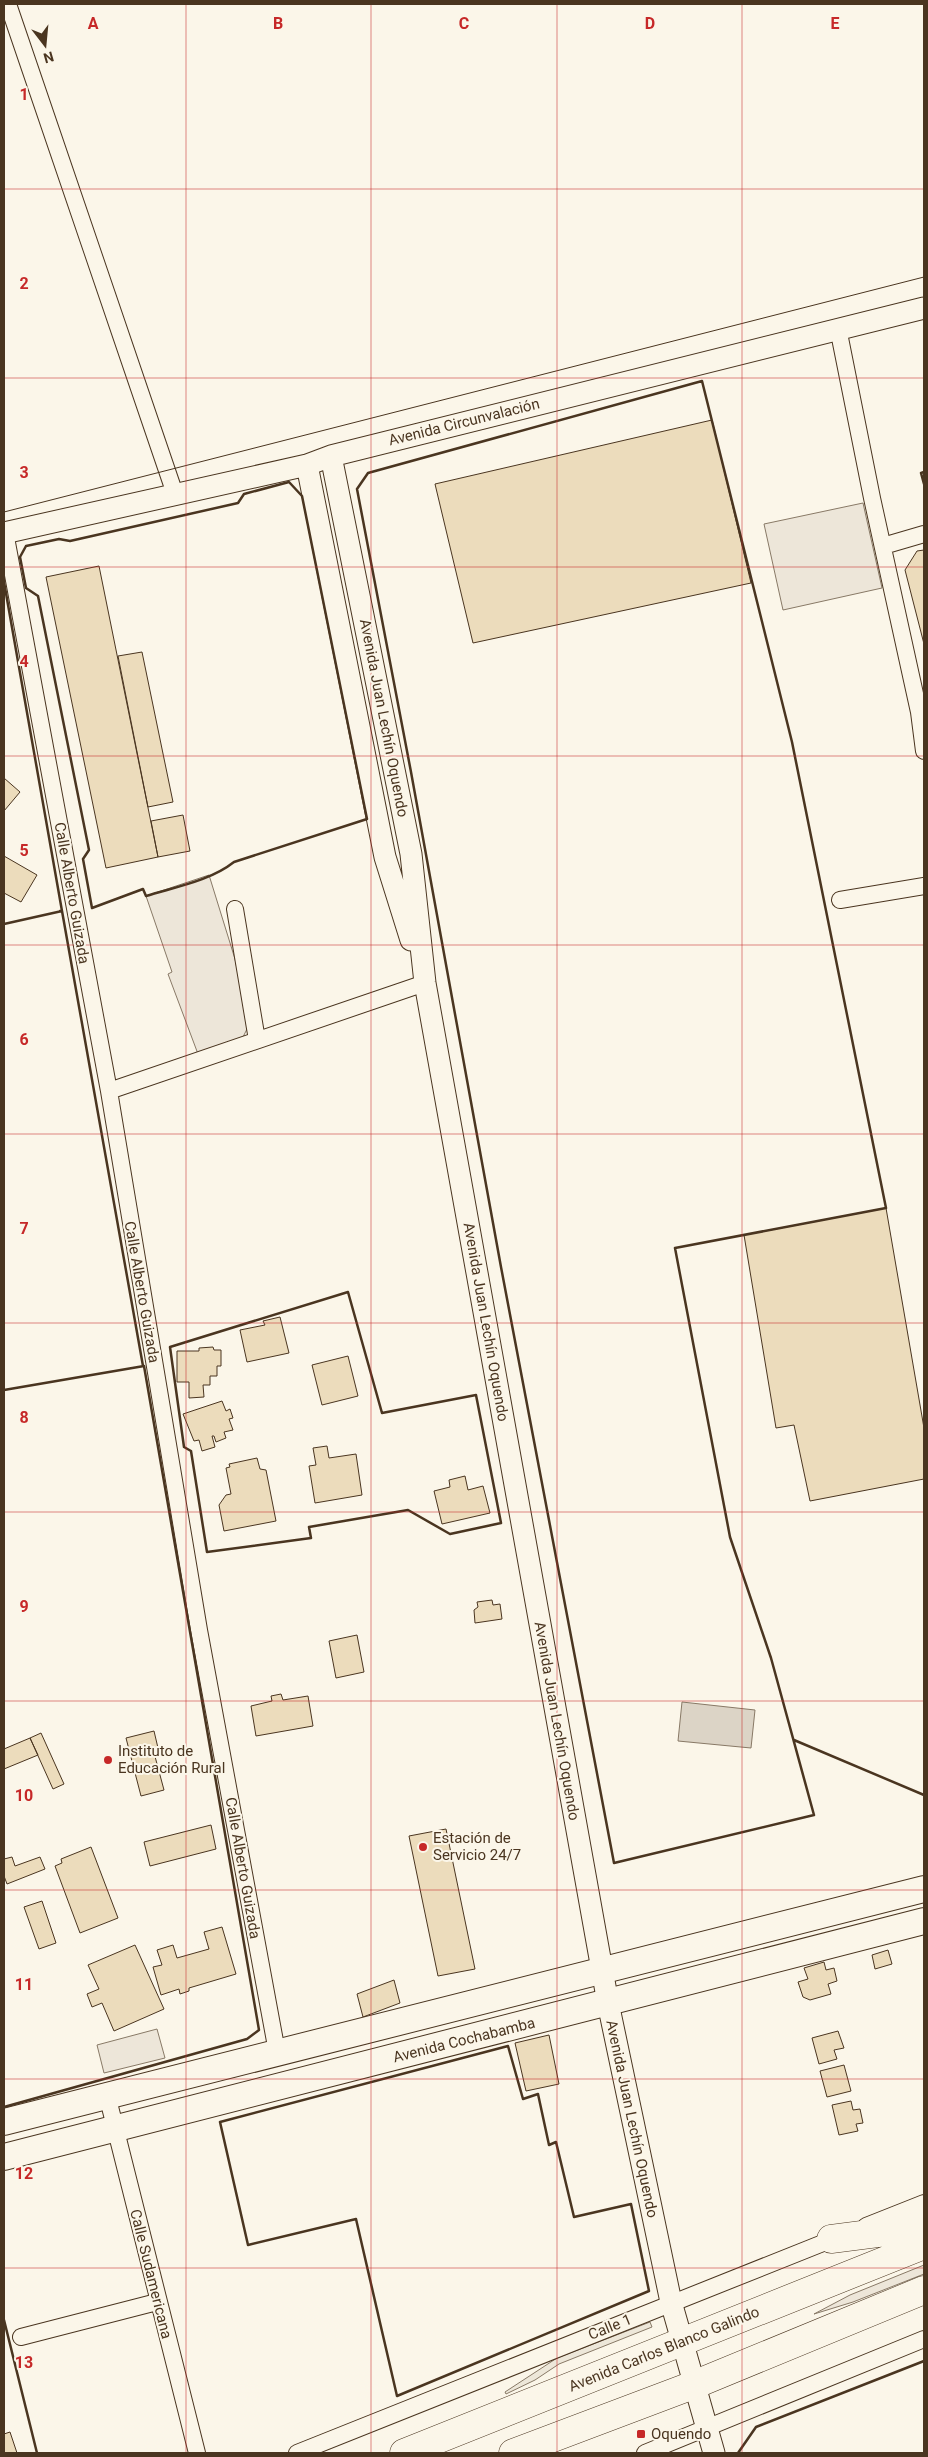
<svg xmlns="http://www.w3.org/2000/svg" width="928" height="2457" font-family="Roboto,sans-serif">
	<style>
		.green { fill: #ede6d9; stroke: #887966 }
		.parking { fill: #ede7d9; stroke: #887966 }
		.water { fill: #dcd4c6; stroke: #887966 }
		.building { fill: #ecdcbc; stroke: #4a3520 }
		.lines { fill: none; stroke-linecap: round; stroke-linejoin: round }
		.minor-casing { stroke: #4a3520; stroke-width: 18 }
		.tertiary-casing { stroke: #4a3520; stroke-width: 23 }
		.primary-casing { stroke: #4a3520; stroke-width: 28 }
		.trunk-casing { stroke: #4a3520; stroke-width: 29 }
		.minor { stroke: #fbf6e9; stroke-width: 16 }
		.tertiary { stroke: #fbf6e9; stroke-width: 21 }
		.primary { stroke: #fbf6e9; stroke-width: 26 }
		.trunk { stroke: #fbf6e9; stroke-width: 28 }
		.tram { stroke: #4a3520; stroke-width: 1 }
		.wall { stroke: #4a3520; stroke-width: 2.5 }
		.grid { fill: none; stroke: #c62828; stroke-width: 1; stroke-opacity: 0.55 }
		.poi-dot { fill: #c62828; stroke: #fbf6e9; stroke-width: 2 }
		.labels { text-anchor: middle; stroke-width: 4; stroke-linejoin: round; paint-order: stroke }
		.street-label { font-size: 15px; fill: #4a3520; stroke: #fbf6e9 }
		.poi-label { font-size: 15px; fill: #4a3520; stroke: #fbf6e9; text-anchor: start }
		.grid-label { font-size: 16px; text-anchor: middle; font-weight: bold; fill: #c62828; stroke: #fbf6e9; stroke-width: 4; stroke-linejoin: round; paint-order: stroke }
	</style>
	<rect width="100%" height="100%" fill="#fbf6e9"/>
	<path class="green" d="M863,503L882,588L783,610L764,524Z
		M209,875L235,959L249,1025L243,1037L198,1054L168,974L172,972L146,896Z
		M157,2029L165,2058L104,2073L97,2045Z
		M924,2265V2274L853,2302L814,2314L850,2295Z"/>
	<path class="parking" d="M650,2322L652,2327L559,2364L535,2380L506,2394L505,2392L557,2358Z"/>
	<path class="water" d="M682,1702L755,1710L751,1748L678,1741Z"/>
	<path class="building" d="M712,420L751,583L473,643L435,484Z
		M924,550V644L905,570L917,551Z
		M99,566L158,857L106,868L46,577Z
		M142,652L173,802L148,807L118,656Z
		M4,778L20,792L4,811Z
		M183,815L190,851L158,857L151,821Z
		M4,856L37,875L21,902L4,893Z
		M886,1208L924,1428V1479L810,1501L794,1425L776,1428L744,1235Z
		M280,1317L289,1353L247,1362L240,1330L265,1325L263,1321Z
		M213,1347L214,1350H221V1366H217V1376H210V1385H203L204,1397L189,1398V1382H177V1351H199V1348Z
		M348,1356L358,1396L322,1405L312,1365Z
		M222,1401L226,1411L230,1409L233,1418L229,1419L233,1430L224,1432L226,1438L216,1442L214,1436H212L215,1447L202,1451L199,1440L194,1441L183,1414Z
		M327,1446L329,1458L356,1454L362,1495L315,1503L309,1466L316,1465L313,1448Z
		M257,1458L260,1469L266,1470L276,1521L224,1531L219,1505L226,1495L231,1494L226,1468L230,1467L229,1464Z
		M465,1476L468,1490L483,1486L490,1513L442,1524L434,1491L450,1487L449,1480Z
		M492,1600L493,1605L500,1604L502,1619L475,1623L474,1610L478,1607L477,1602Z
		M357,1635L364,1672L336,1678L329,1641Z
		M281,1694L283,1700L308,1696L313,1726L256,1736L251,1706L272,1701L271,1696Z
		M154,1731L158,1748L153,1749L164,1790L141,1796L126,1738Z
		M41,1733L64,1784L53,1789L30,1738Z
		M30,1738L38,1755L4,1769V1749Z
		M211,1825L216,1849L150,1866L144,1842Z
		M446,1829L475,1969L438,1976L409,1836Z
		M91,1847L118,1918L80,1933L55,1866L62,1863L61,1859Z
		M12,1857L15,1866L40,1857L45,1869L7,1884L4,1876V1859Z
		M42,1901L56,1943L39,1949L24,1907Z
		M222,1927L236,1974L189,1988V1991L180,1994L179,1989L161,1995L153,1967L162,1965L157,1950L173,1945L177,1958L209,1949L204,1932Z
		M135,1945L164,2009L114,2031L102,2003L92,2007L87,1994L99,1989L88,1965Z
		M888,1950L892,1964L875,1969L872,1955Z
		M824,1962L826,1970L834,1968L837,1981L828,1984L831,1994L810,2000L803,1997L798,1982L808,1979L804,1968Z
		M394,1980L400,2003L363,2017L357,1994Z
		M838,2031L844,2048L834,2050L837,2059L819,2064L812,2038Z
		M549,2035L559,2084L526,2091L515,2043Z
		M844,2065L851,2091L827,2097L820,2071Z
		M851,2101L853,2110L860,2109L863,2123L856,2124L858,2131L839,2135L832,2105Z
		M10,2432L17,2453H4V2434Z"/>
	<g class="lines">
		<g class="minor-casing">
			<path id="minor" d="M8,4L175,494
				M838,328L872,498L919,712L924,751
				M5,532L109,1091L199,1630L277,2052
				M883,546L924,534
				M840,900L924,886
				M235,909L257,1040
				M109,1091L425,983
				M107,2095L197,2453
				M866,2226L924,2203
				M21,2337L157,2302
				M297,2453L838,2237
				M645,2453L924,2339"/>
		</g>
		<g class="tertiary-casing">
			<path id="tertiary" d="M331,456L411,854L425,983L608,2003L671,2302L714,2453
				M307,465L385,857L411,940
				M4,533L307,465L331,456L924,308"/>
		</g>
		<g class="primary-casing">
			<path id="primary" d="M4,2122L924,1889
				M4,2157L924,1921"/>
		</g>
		<g class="trunk-casing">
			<path id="trunk" d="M831,2239L901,2230L924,2224
				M404,2453L924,2245
				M513,2453L696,2384L924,2290"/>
		</g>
		<use href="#minor" class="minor"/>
		<use href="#tertiary" class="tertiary"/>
		<use href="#primary" class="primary"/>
		<use href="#trunk" class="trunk"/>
		<path class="tram" d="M4,512L924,277"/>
		<path class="wall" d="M702,381L792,742L886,1208L675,1248L730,1537L771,1658L814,1815L614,1863L501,1267L411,772L357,489L368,473Z
			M924,472L921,473L924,484
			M289,482L302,496L367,819L234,862C210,881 175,887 146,896L143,889L92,908L83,859L89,850L38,596L26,588L20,557L26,546L59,539L70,541L238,503L244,494Z
			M4,582L62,911H60
			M4,924L62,911L143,1366
			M348,1292L382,1413L476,1395L501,1523L450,1534L408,1510L309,1527L311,1538L207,1552L191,1451L184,1447L170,1347Z
			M4,1390L144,1366L259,2030L247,2039L4,2107
			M794,1740L924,1795
			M508,2046L523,2099L538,2094L549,2145L556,2142L574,2217L631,2204L649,2291L397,2396L356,2219L248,2245L220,2122Z
			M4,2320L37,2453
			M738,2453L756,2427L924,2361"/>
	</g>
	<path class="grid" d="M186,4V2453M371,4V2453M557,4V2453M742,4V2453M4,189H924M4,378H924M4,567H924M4,756H924M4,945H924M4,1134H924M4,1323H924M4,1512H924M4,1701H924M4,1890H924M4,2079H924M4,2268H924"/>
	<g class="poi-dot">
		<circle cx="108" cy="1760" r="5"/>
		<circle cx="423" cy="1847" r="5"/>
		<rect x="636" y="2429" width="10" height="10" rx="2.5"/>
	</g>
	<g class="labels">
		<g class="street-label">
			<text transform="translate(464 422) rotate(-14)" y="5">Avenida Circunvalación</text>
			<text transform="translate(384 718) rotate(79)" y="5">Avenida Juan Lechín Oquendo</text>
			<text transform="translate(72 893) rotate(80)" y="5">Calle Alberto Guizada</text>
			<text transform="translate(142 1292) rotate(80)" y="5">Calle Alberto Guizada</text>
			<text transform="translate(486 1322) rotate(80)" y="5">Avenida Juan Lechín Oquendo</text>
			<text transform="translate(557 1721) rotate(80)" y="5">Avenida Juan Lechín Oquendo</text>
			<text transform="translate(243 1868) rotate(80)" y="5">Calle Alberto Guizada</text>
			<text transform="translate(464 2040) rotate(-14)" y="5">Avenida Cochabamba</text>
			<text transform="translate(632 2119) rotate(78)" y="5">Avenida Juan Lechín Oquendo</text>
			<text transform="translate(151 2274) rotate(76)" y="5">Calle Sudamericana</text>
			<text transform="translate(610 2327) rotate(-22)" y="5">Calle 1</text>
			<text transform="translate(664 2349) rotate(-22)" y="5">Avenida Carlos Blanco Galindo</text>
		</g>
		<g class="poi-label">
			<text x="118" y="1756">Instituto de<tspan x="118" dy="17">Educación Rural</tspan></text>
			<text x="433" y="1843">Estación de<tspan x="433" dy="17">Servicio 24/7</tspan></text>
			<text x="651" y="2439">Oquendo</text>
		</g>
	</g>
	<g class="grid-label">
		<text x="93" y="29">A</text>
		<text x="278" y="29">B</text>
		<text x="464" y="29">C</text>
		<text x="650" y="29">D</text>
		<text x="835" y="29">E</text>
		<text x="24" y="100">1</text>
		<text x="24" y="289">2</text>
		<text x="24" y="478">3</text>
		<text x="24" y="667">4</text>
		<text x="24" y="856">5</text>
		<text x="24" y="1045">6</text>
		<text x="24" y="1234">7</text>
		<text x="24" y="1423">8</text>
		<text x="24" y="1612">9</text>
		<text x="24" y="1801">10</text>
		<text x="24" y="1990">11</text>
		<text x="24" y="2179">12</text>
		<text x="24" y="2368">13</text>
	</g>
	<rect width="928" height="2457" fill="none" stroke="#4a3520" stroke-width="10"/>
	<g transform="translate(45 45) rotate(164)" stroke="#fbf6e9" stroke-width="4" paint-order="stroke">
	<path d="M0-4L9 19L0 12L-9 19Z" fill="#4a3520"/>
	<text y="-8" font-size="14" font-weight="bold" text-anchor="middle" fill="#4a3520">N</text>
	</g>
</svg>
